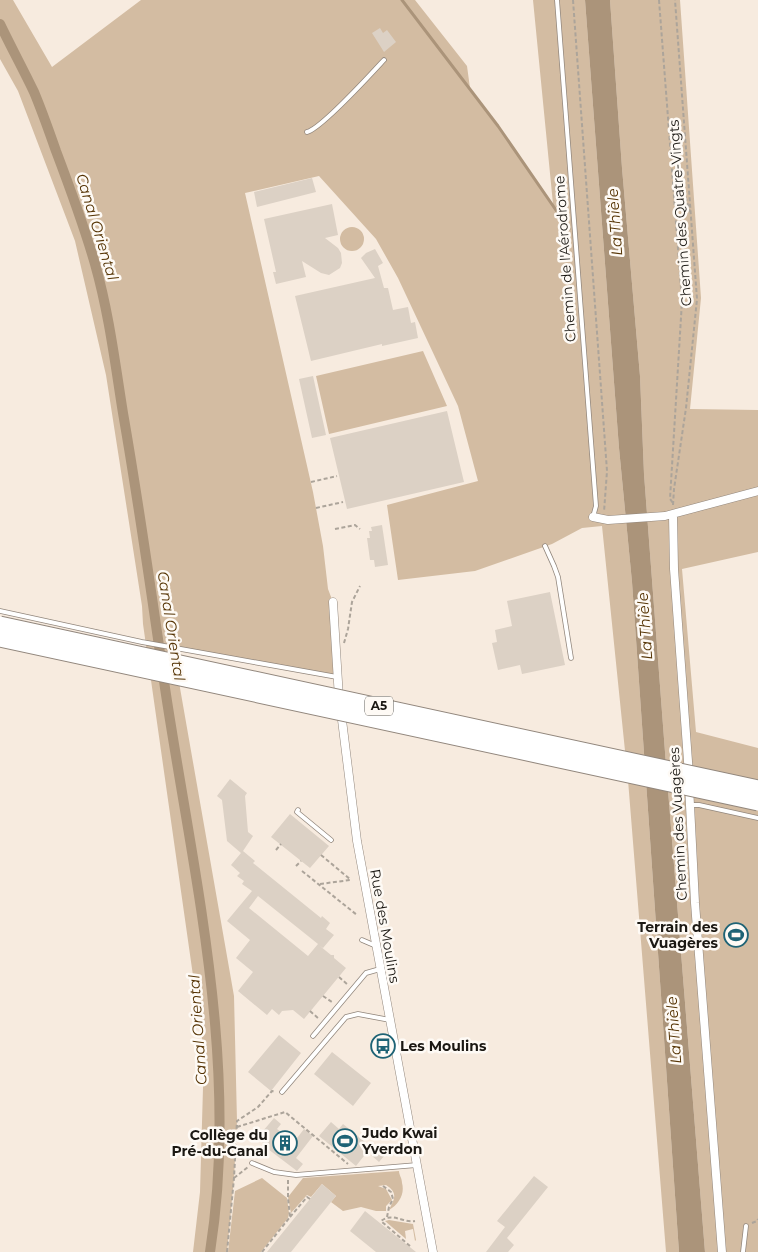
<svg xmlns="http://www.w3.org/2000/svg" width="758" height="1252" font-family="Montserrat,sans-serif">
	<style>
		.green { fill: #d3bca2 }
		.water { fill: #ab947a }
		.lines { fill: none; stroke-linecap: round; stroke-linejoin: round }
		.stream { stroke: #ab947a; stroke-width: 3 }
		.canal { stroke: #ab947a; stroke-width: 10 }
		.building { fill: #dcd1c5; fill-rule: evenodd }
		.service-casing { stroke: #92877d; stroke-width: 5.5 }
		.minor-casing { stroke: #92877d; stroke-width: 9 }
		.path { stroke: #aca49a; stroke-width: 2; stroke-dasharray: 4 2.5; stroke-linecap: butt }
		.service { stroke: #fff; stroke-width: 4 }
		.minor { stroke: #fff; stroke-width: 8 }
		.motorway-bridge-casing { stroke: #92877d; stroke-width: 17; stroke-linecap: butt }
		.motorway-bridge { stroke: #fff; stroke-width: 15 }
		.labels { text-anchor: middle; stroke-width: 5; stroke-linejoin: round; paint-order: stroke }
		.shield { fill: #fefaf5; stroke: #5f5c57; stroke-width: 1 }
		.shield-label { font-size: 12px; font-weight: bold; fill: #1b1813 }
		.street-label { font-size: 14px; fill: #1b1813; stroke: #fefaf5 }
		.poi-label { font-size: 14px; font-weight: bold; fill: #1b1813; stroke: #fefaf5; text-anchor: end }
		.water-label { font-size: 15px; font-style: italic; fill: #553303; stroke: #fefaf5 }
	</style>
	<rect width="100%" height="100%" fill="#f7ebdf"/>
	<path class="green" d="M0,0H13L52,67L141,0H415L467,66L470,88L553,204L533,0H585L619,448L632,582L679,1252H666L628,780L602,526L582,528L552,544L475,571L398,580L387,505L478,481L458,406L398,278L376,239L319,176L245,193L313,492L323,546L328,589L333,602L337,677L175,649L180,688L234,996L237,1121L234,1178L227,1252H193L200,1192L204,1053L143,624L142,606L106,375L75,241L18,91L0,59Z
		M610,0H680L701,298L690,409L758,410V552L682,569L696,732L758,748V1252H705L666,765L644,474L640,376L622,168Z
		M340 239a12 12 0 1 1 24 0a12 12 0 1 1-24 0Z
		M423,351L447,406L329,434L316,376Z
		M399,1171C399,1175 402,1178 402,1183C405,1194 399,1204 389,1210C394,1200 399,1193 386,1185L378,1186L386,1189L392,1200L386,1206V1211H376L361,1207L343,1211L331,1202L336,1196L322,1184L311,1197L307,1195L291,1213L288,1197L303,1178Z
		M262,1178L287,1198L289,1213L288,1218L261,1252H228L235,1191Z
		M389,1220L413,1224L416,1240L415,1241L413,1229L405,1231L406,1239L385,1221Z"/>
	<path class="water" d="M585,0H610L622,168L640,376L644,474L666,765L705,1252H679L632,582L619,448Z"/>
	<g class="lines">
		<path class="stream" d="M402,0L498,126L569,229"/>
		<path class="canal" d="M0,24C11,47 23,69 34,92C42,111 49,131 56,151C70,188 84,226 95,264C109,313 115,363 123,413C139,505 152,596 165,688C193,874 240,1063 210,1252"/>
	</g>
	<path class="building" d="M380,28L383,33L387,30L396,42L384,52L372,33Z
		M312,178L316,192L257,207L254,192Z
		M332,204L338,235L325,238L338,248L341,253L342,263L340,268L329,275L321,273L302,261L306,277L276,284L273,272H276L264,219Z
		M375,249L383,263L378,266L384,288H388L393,310L408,307L411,323L415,322L418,338L382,346V344L311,361L295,296L375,278L361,258L366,253Z
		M313,376L326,435L312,438L299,379Z
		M447,411L464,482L347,509L330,438Z
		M382,525L388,565L375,567L374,560H370L367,538H370L369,531H372L371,527Z
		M550,592L565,665L522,674L520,665L498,670L492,643L497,642L495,630L512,626L507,601Z
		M230,779L247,793L245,796L248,832L253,836L243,851L255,861L253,863L321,918L322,916L330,923L326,929L334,935L323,948L320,946L331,955H334V958L346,968L304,1019L293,1010L282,1011L279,1015L272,1009L267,1015L238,991L253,972L236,958L250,940L227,921L252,891L242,884L244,881L237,876L240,873L231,865L241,853L227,841L222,800L217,796ZM258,896L318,944L308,956L249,908Z
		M290,814L329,846L310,868L271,837Z
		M279,1035L301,1053L271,1091L248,1072Z
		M332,1052L371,1083L353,1106L314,1074Z
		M274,1118L281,1124L277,1129L294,1142L304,1129L313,1136L296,1158L303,1164L297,1171L264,1146L265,1145L257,1138Z
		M331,1122L339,1129L343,1124L371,1147L356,1166L319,1136Z
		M376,1149L385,1155L379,1162L371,1155Z
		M534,1176L548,1187L507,1238L514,1245L508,1252H486L505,1227L497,1221Z
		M322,1184L336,1196L331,1202L291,1252H267Z
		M365,1211L416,1252H376L350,1231Z"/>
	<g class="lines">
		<g class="service-casing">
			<path id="service" d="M557,0L596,506L593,517
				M307,132C321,129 371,74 384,60
				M545,546L554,566L558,577L571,658
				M0,611L142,642L337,677
				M689,805H699L758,818
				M298,810L297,812L331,840
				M362,940L376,946
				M313,1036L366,973L380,969
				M282,1092L346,1017L358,1014L390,1020
				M252,1163L274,1172L296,1175L417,1165
				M743,1252L746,1226"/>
		</g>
		<g class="minor-casing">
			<path id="minor" d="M673,515L674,569L689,775
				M593,517L608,520L665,516L758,491
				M333,602L339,698
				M341,712L357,841L433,1252
				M689,786L695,903L722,1252"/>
		</g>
		<path class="path" d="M573,0L607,471L604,512
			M659,0L682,301L670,499L673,503
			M671,147L690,212
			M311,482L337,476
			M673,505L674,489L686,408L697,299L675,0
			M316,508L343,502
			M335,529L355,525L360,529
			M344,643L348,629L352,602L360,586
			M276,850L281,844
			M321,855L351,880
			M296,866L301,861
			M302,871L357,915
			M320,884L350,880
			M339,977L347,984
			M323,996L332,1002
			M310,1011L318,1018
			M237,1127L285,1112L348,1164
			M234,1178L248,1167
			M383,1186L391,1192L393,1199L389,1207L387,1217
			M290,1217L307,1197L310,1199
			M752,1223L757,1221L758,1219
			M410,1246L381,1221C393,1212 402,1223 415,1221
			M227,1252L234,1178L237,1121L258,1107L272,1091L275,1092
			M262,1252L290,1217L288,1198V1180"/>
		<use href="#service" class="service"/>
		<use href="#minor" class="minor"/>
		<g class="motorway-bridge-casing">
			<path id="motorway-bridge" d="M0,624L758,788
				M0,639L758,803"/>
		</g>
		<use href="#motorway-bridge" class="motorway-bridge"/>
	</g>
	<defs>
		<g id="stadium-ring" transform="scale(1.25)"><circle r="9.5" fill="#fefaf5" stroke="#1e6375" stroke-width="1.5"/><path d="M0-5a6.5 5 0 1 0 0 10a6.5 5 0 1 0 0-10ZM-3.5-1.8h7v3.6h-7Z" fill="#1e6375"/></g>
		<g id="bus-ring" transform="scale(1.25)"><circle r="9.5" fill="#fefaf5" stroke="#1e6375" stroke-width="1.5"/><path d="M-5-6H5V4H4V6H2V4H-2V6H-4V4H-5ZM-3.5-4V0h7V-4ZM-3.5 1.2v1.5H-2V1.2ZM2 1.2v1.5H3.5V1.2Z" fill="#1e6375"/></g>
		<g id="building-ring" transform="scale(1.25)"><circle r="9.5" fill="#fefaf5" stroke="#1e6375" stroke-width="1.5"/><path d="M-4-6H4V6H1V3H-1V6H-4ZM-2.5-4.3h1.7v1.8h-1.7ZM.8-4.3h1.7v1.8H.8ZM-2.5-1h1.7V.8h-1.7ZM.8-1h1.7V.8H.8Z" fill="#1e6375"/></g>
	</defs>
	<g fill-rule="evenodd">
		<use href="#stadium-ring" x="736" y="935"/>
		<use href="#bus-ring" x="383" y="1046"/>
		<use href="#stadium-ring" x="345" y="1141"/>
		<use href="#building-ring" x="285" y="1143"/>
	</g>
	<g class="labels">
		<rect class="shield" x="365" y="696.5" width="28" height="19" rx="4"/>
		<g class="shield-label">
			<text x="379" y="710">A5</text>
		</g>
		<g class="street-label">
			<text transform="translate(680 213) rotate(-94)" y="5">Chemin des Quatre-Vingts</text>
			<text transform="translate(565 259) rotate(-94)" y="5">Chemin de l'Aérodrome</text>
			<text transform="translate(678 824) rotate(-93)" y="5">Chemin des Vuagères</text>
			<text transform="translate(385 926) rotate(80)" y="5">Rue des Moulins</text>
		</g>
		<g class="poi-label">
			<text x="718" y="932">Terrain des<tspan x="718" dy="16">Vuagères</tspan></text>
			<text x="400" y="1051" text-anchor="start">Les Moulins</text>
			<text x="362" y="1138" text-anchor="start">Judo Kwai<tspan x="362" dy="16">Yverdon</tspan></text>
			<text x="268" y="1140">Collège du<tspan x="268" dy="16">Pré-du-Canal</tspan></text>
		</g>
		<g class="water-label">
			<text transform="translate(615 222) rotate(-94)" y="5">La Thièle</text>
			<text transform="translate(97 227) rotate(73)" y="5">Canal Oriental</text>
			<text transform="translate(171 626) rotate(81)" y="5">Canal Oriental</text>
			<text transform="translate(645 626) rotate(-94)" y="5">La Thièle</text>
			<text transform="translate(198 1030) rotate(-94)" y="5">Canal Oriental</text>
			<text transform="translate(674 1030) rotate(-94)" y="5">La Thièle</text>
		</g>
	</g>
</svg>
